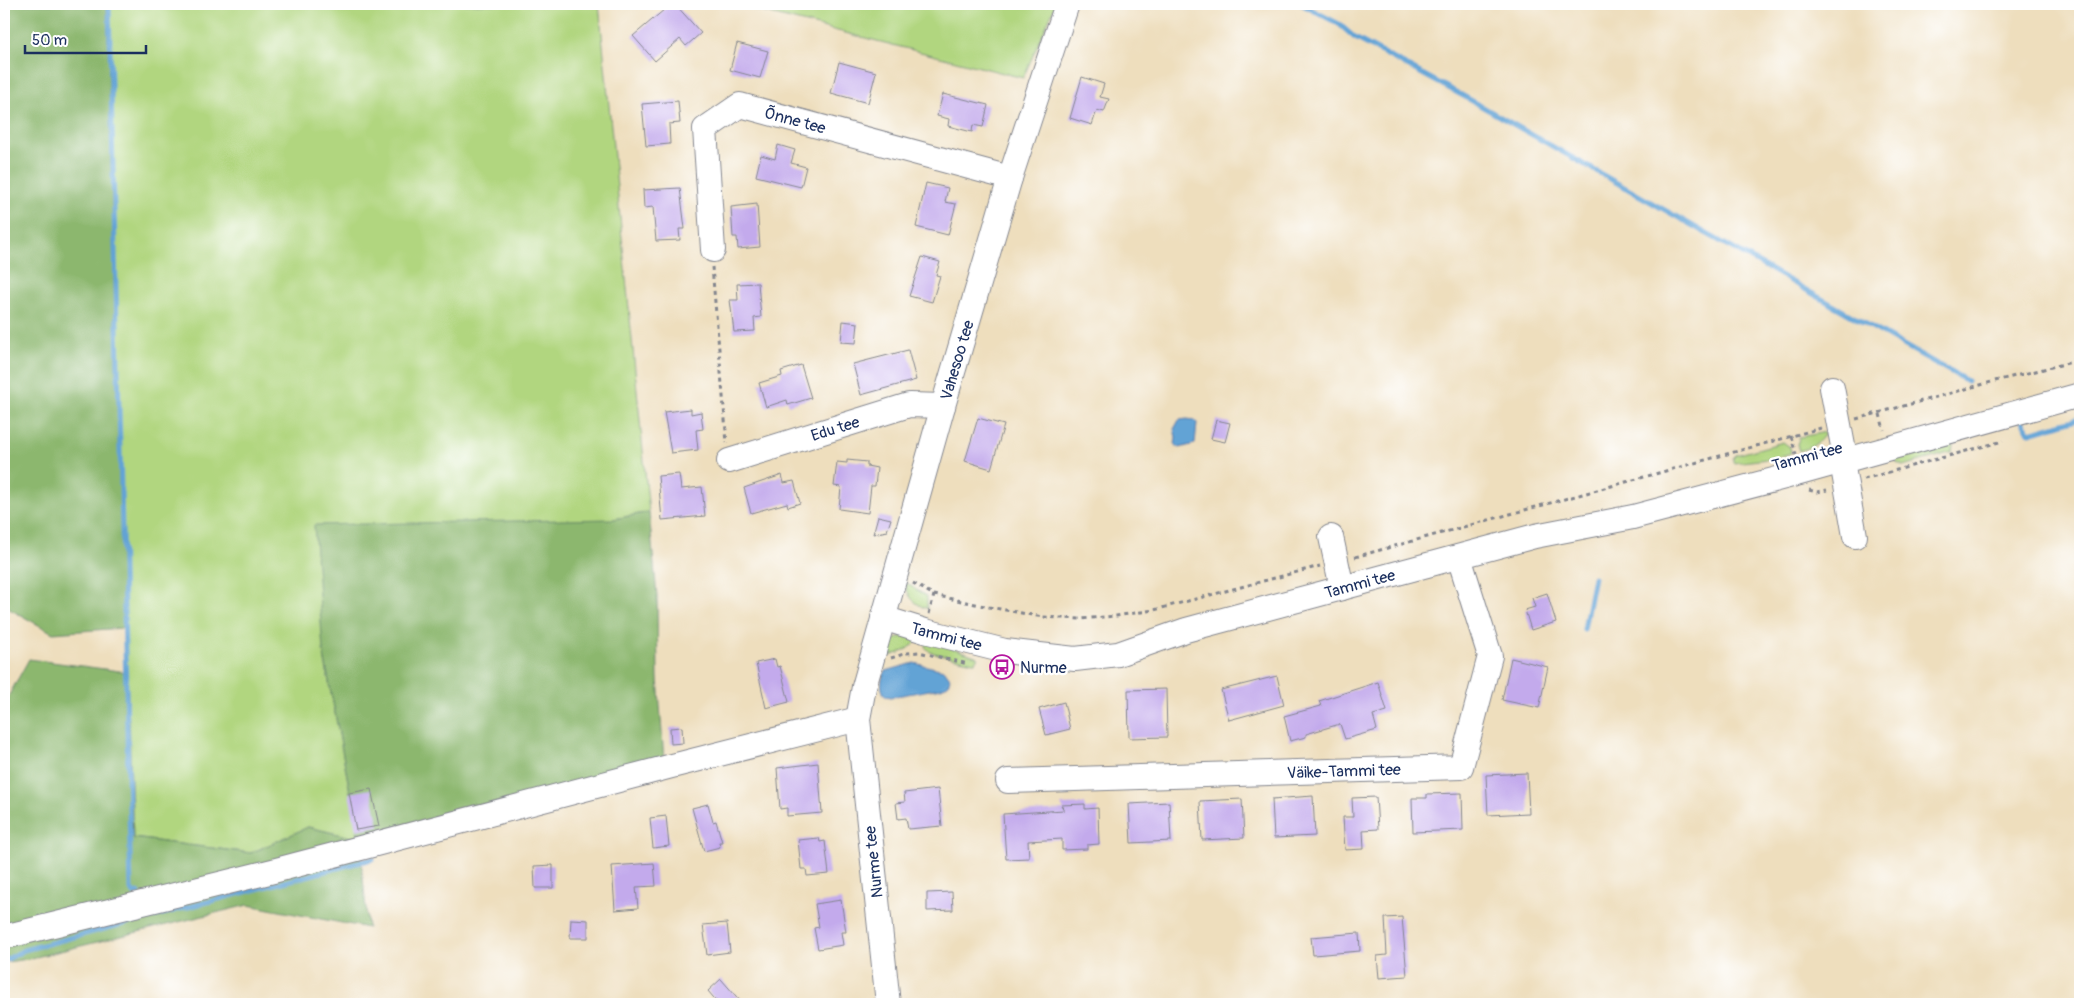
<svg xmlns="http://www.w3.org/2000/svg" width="2084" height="1008" font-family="Pangolin,sans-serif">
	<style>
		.green { fill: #b1d67f; stroke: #66826e }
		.forest { fill: #8cb76e; stroke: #547366 }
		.water { fill: #62a3d5; stroke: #3e699a }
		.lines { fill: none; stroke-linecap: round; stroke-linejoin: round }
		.stream { stroke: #62a3d5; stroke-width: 5 }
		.building { fill: #c3aaec }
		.minor-casing { stroke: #84868e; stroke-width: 26 }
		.path { stroke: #84868e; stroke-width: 3; stroke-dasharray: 4 4; stroke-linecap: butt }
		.minor { stroke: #fff; stroke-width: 24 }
		.labels { text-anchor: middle; stroke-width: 4.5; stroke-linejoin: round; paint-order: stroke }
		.street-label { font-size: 16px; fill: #1b2f5e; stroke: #fff }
		.poi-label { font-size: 16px; fill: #1b2f5e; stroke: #fff; text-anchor: start }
	</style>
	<rect width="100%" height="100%" fill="#fff"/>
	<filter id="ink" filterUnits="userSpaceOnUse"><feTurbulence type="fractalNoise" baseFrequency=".02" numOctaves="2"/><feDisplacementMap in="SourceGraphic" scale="10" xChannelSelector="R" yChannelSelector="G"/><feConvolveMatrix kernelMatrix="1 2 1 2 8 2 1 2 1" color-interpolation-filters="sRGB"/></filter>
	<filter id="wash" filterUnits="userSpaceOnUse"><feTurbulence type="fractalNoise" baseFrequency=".0096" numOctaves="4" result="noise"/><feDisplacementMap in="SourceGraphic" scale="20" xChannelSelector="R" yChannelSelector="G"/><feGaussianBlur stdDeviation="1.12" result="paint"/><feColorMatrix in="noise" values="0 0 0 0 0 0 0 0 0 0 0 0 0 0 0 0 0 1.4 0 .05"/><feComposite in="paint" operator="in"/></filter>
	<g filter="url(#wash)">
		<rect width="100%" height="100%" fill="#eedebd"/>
		<path class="green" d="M107,4H599L649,512L614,519L323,650L359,839L308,827L251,853L133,838L127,672L123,628Z
			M731,4H1056L1023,78Z
			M1826,432C1819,444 1812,447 1799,451L1797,444L1800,437Z
			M1783,442L1790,447L1791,453L1776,458L1733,463V458L1736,455Z
			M1953,445L1952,452L1903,466L1897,463L1894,454Z
			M905,582L927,597V609C913,603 908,597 905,582Z
			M905,635L920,636C915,648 895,657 882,656L890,641Z
			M927,639L978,657L975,662H973L930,652L925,647Z"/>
		<path class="forest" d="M4,4H107L123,628L53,633L4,606Z
			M649,512L657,596L658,677L664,760L359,839L368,928L248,905L28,959L7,962L4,941V704L29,659L127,672L133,838L251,853L308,827L359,839L323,650L314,525L614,519Z"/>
		<path class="water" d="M1187,419L1195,420L1197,423L1195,444L1180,448L1175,445L1176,437L1174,429L1179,420Z
			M914,663L944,670L950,678L948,685L941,688L891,697L885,696C880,688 880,679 886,671Z"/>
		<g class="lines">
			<path class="stream" d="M109,4L131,890L135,894L139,893
				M1301,4L1339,24L1355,38L1467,98L1967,381
				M2022,421L2030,433L2080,418
				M1584,629L1594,577
				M4,961L24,950L372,859"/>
		</g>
		<g id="blocks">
			<path class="building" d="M671,4H675L701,33L686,46L680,39L655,61L633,36Z
				M737,43L768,51L760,78L730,70Z
				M839,62L876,72L868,103L831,93Z
				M1082,77L1104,84L1100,97L1109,99L1104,112L1097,110L1092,125L1070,118Z
				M943,94L988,105L983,127L973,125L972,132L948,126L949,119L937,116Z
				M678,101L680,123L669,124L670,144L646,146L642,104Z
				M778,145L795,150L791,163L806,167L801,187L756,176L761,155L775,159Z
				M926,183L948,188L945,202L956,204L948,235L916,227Z
				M680,188L685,229H679L680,240L656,241L653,207L644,208L643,190Z
				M757,204L760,247L738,249L737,237H733L731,207Z
				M922,257L940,262L936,275L940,276L932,302L909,296Z
				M758,283L761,317L754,318L755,331L734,332L730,300H738L737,284Z
				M843,321L858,323L856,343L841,342Z
				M908,350L916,380L861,395L853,364Z
				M801,365L811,398L788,405L787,400L766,407L759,383L782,376L781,371Z
				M691,409V414L701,412L703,429L696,430L698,450L671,453L664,412Z
				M978,418L1004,425L991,469L965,461Z
				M1216,420L1230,423L1225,442L1211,439Z
				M847,460L867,462V466L877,468L875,486H871L868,513L839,509L841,487L834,486L837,462L847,463Z
				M679,474L681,489L702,487L705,516L662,520L658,476Z
				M782,475L784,483L794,481L800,503L788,507L787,503L751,513L744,488Z
				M878,516L891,519L887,531L873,534Z
				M1547,593L1556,622L1531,630L1525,610L1535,607L1532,598Z
				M1511,658L1548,667L1539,708L1502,700Z
				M775,659L777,667L780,666L789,702L766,708L756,663Z
				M1277,676L1284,705L1229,720L1221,690Z
				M1378,682L1387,711L1373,715L1377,730L1345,739L1340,724L1306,734V737L1290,741L1284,716L1321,706L1319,701Z
				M1166,689L1167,737L1129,738L1128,690Z
				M1064,702L1070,729L1046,735L1039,709Z
				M682,727L683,743L671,744L670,728Z
				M818,763L822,813L787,816V808L780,809L777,768Z
				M1527,773L1529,813L1488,815L1486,775Z
				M371,789L379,826L356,830L349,793Z
				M938,789L942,826L908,829L906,818L898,819L896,803L905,802L904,793Z
				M1462,793L1463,830L1413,832L1412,798H1427V794Z
				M1313,796L1315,836L1274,838L1272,799Z
				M1376,797L1378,829L1363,830L1364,849L1345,850L1343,817H1353L1352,798Z
				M1242,799L1244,838L1202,840L1200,801Z
				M1169,802L1171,841L1131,843L1129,804Z
				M708,804L713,822L716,821L722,842H719L720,847L704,851L692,808Z
				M1085,804V809L1098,808L1099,844L1087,845V849L1062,850V839L1028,841L1029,858L1006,859L1003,814L1064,810L1061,805Z
				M666,816L669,846L653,848L650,818Z
				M819,838L820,842L825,841L829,874L807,876L806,869H801L798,840Z
				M654,863L656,886L636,887L638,908L615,910L612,866Z
				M553,865V888H535L534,866Z
				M952,892L953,910L927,911V893Z
				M841,900L846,932H841L843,945L818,949L814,928L819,927L815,904Z
				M1402,917L1407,976L1379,978L1377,956L1387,955L1385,918Z
				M571,919L588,920V938H570Z
				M727,923L730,952L707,955L703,925Z
				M1359,933L1360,951L1313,955L1311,937Z
				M721,979L743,1004H719L708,991Z"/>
		</g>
	</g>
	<g filter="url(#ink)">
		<use href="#blocks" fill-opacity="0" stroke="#84868e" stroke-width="1"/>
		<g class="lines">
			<g class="minor-casing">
				<g id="minor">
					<path id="s1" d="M713,250L705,129L740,105L1010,178"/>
					<path d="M1832,388L1843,446L1842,462L1855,536"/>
					<path id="s2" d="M729,461L909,405L943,406"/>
					<path d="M1331,537L1342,588"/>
					<path id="s3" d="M883,618L925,631L1005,651L1075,659L1118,654L1186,630L1342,588L1535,536L1633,517L1800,473L2080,395"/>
					<path id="s4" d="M1008,781L1461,767L1490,656L1459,557"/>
					<path d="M4,937L273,871L672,766L858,719"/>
					<path id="s5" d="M888,1004L858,719L864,687L943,406L1010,178L1067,4"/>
				</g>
			</g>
			<path class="path" d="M712,267L727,443
				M1880,414L1884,430
				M1856,419L1995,381L2080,360
				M1791,436L1796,455
				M1864,479L2003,441
				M1809,490L1817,492L1827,490
				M1355,557L1821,428
				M913,583L934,595L989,607L1043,617L1080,619L1116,616L1154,610L1320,566
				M929,614L934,595
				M891,658L907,653L919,652L968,664"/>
			<use href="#minor" class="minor"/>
		</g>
	</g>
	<defs>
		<g id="bus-ring" transform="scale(1.25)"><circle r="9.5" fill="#fff" stroke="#b5179e" stroke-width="1.5"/><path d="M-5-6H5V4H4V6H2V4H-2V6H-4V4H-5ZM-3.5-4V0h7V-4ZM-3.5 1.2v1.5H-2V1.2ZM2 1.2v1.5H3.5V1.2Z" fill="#b5179e"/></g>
	</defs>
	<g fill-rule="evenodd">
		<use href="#bus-ring" x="1002" y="667"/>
	</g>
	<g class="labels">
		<g class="street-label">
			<text dy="6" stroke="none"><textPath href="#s1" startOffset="221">Õnne tee</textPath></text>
			<text dy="6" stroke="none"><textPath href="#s5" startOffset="659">Vahesoo tee</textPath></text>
			<text dy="6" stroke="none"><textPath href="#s2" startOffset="111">Edu tee</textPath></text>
			<text transform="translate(1807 456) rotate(-15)" y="6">Tammi tee</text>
			<text dy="6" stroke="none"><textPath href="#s3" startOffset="492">Tammi tee</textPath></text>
			<text dy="6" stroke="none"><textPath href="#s3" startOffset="66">Tammi tee</textPath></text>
			<text dy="6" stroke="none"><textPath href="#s4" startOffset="336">Väike-Tammi tee</textPath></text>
			<text transform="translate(873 862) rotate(-96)" y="6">Nurme tee</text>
		</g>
		<g class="poi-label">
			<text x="1020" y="673">Nurme</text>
		</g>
	</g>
	<rect width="2084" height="1008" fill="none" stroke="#fff" stroke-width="20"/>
	<path d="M25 45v8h121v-8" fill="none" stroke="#1b2f5e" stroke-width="2.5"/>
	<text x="32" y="45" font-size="15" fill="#1b2f5e" stroke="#ffffff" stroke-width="4" paint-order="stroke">50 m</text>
</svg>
